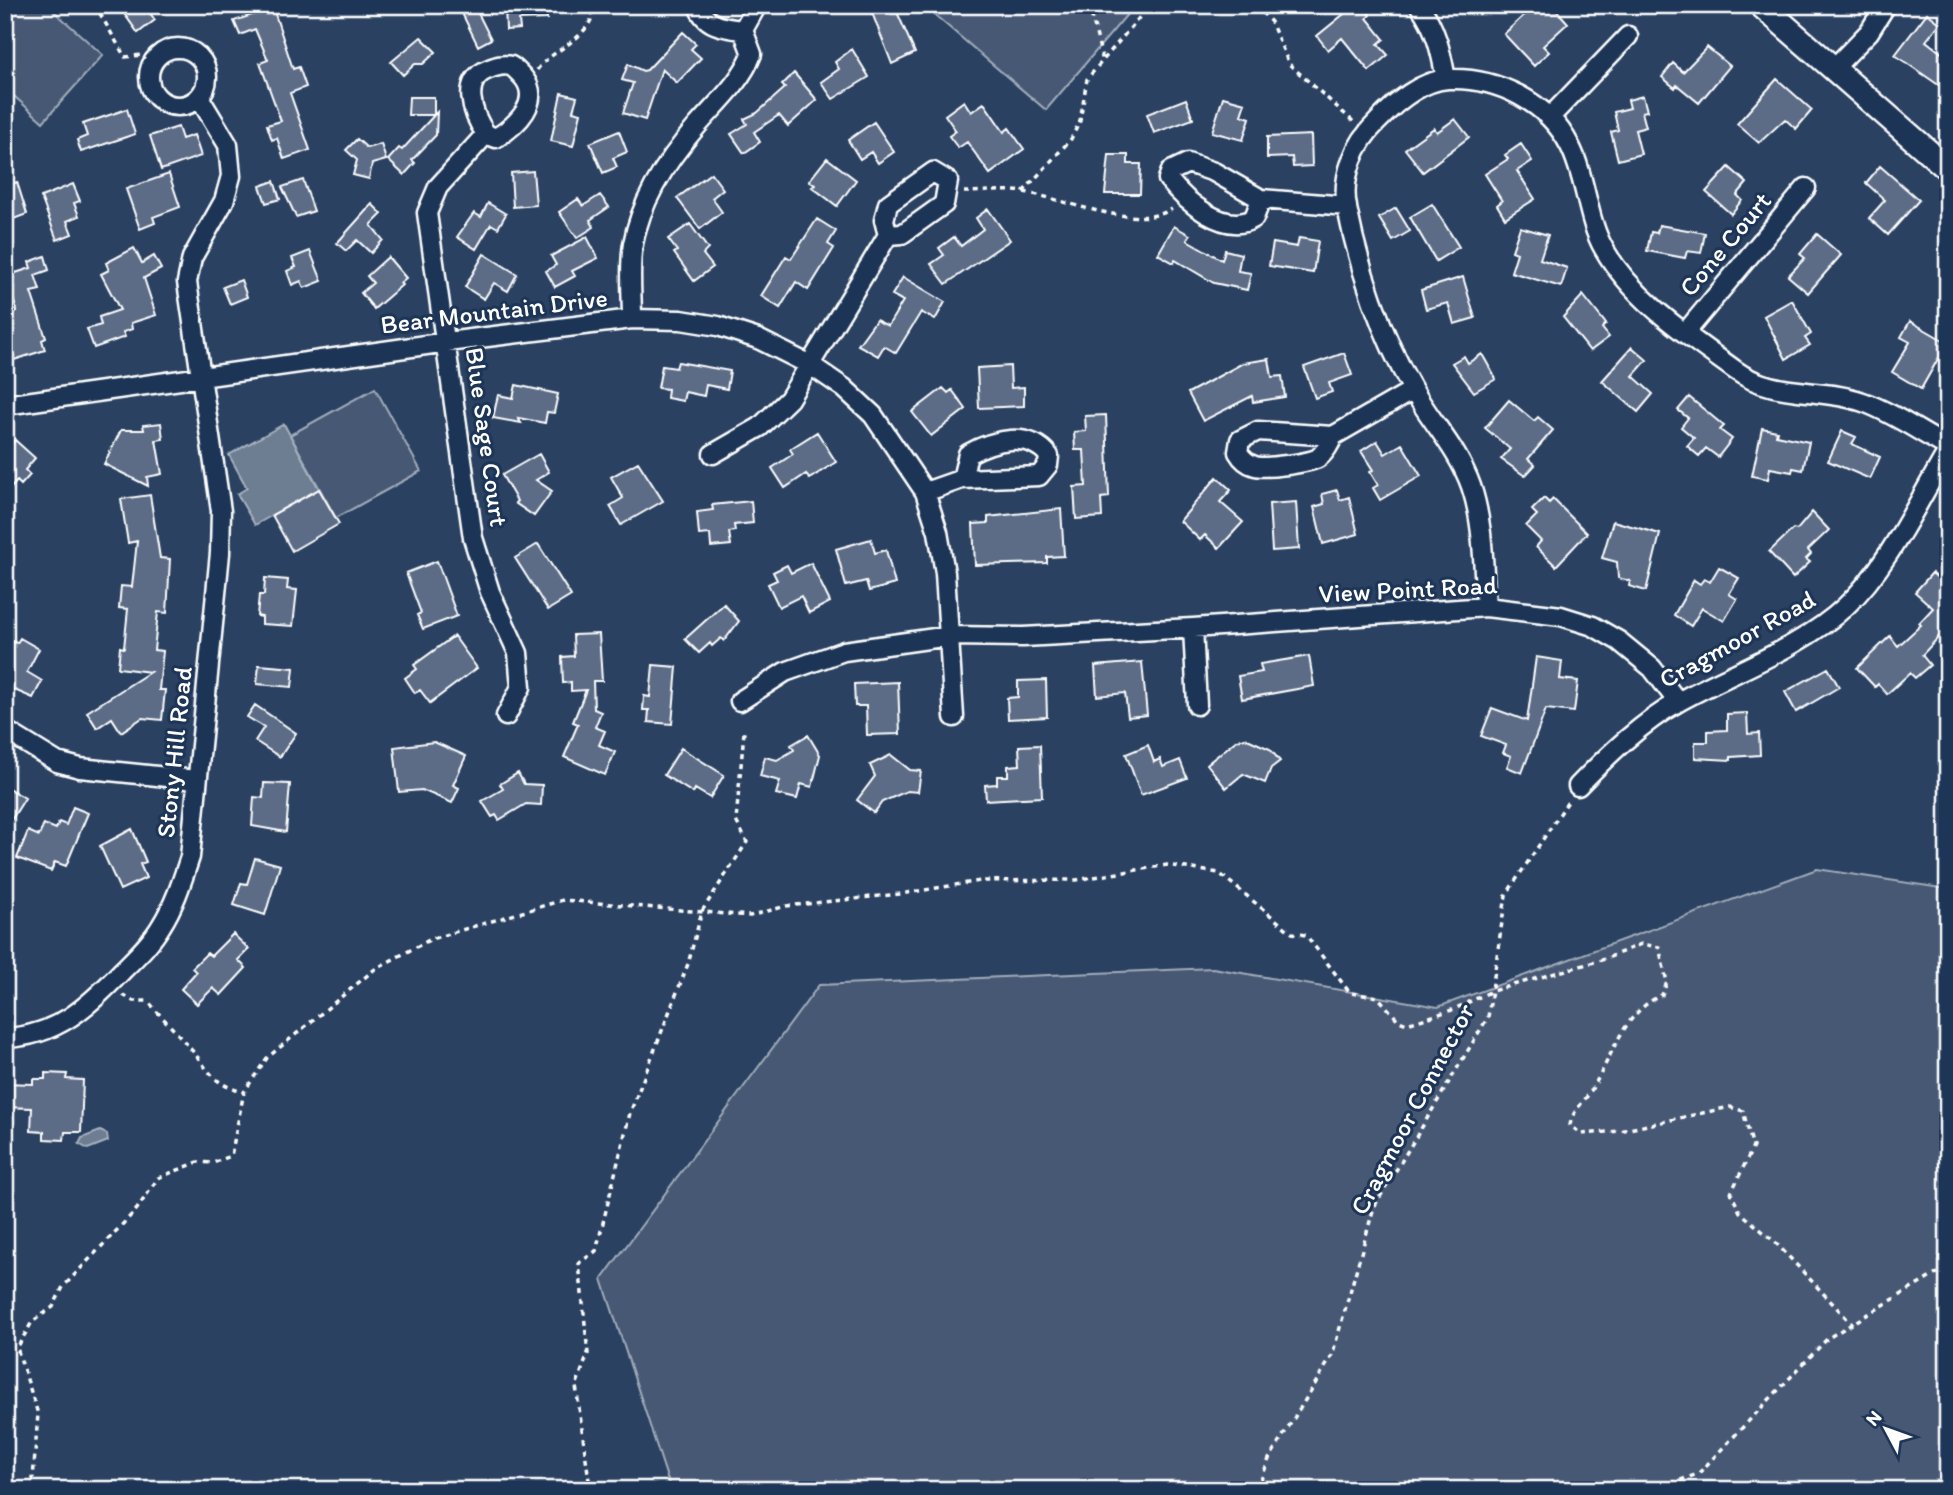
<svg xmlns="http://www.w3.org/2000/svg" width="1953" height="1495" font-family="Itim,sans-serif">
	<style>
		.green { fill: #465975; stroke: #a2acba; stroke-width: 2 }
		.water { fill: #6d7d92; stroke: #a7b1be; stroke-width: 2 }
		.building { fill: #5b6c86; stroke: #fff; stroke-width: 2 }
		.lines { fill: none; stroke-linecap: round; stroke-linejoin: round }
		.minor-casing { stroke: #fff; stroke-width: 23 }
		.tertiary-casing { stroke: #fff; stroke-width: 28 }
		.path { stroke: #fff; stroke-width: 3.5; stroke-dasharray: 5 5; stroke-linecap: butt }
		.minor { stroke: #1d3557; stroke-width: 18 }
		.tertiary { stroke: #1d3557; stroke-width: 23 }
		.labels { text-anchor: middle; stroke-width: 6; stroke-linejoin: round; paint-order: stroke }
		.street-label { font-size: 26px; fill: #fff; stroke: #1d3557 }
	</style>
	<rect width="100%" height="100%" fill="#2a4161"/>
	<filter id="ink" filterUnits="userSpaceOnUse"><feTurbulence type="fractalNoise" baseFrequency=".0143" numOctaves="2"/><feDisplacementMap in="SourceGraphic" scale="14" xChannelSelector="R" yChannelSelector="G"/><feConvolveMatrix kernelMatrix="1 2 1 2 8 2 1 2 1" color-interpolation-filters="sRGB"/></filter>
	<g filter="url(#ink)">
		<path class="green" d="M17,5H47L103,55L43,122L5,88V18Z
			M923,5H1135L1046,110Z
			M375,388L421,471L336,518L290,435Z
			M1817,869L1948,889V1490H671L602,1279L819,985L1213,968L1438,1007Z"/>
		<path class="water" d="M284,424L319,489L255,525L237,494L247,488L229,455Z
			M100,1131L107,1134L108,1141L88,1149L79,1144L82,1138Z"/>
		<path class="building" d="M118,5H144L155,20L138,33Z
			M458,5H474L491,39L478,46Z
			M505,5H547V19L519,20L520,29L506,30Z
			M869,5H894L915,53L892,64Z
			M1355,5H1362L1370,15L1367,18L1384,39L1378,44L1388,55L1369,71L1342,38L1328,50L1317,36Z
			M1535,5H1552L1568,23L1543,46L1549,52L1534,66L1504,34Z
			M273,8L293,69L299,67L306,87L290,93L310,150L284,159L277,138L272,140L267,125L281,121L260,63L268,60L255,29L240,35L234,21Z
			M1927,13L1940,23L1926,41L1948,58V76L1940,86L1895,55Z
			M683,32L696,44L691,49L701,58L677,83L662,69L645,120L623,113L633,83L622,80L628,64L643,71L647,70Z
			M421,37L436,52L423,64H415L403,75L391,62Z
			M1707,47L1730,66L1699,103L1677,85L1675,88L1662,77L1673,63L1683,72Z
			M852,49L869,77L833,99L821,82L839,69L835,62Z
			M794,73L817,100L788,126L779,115L754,132L760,142L744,153L731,134L747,124L744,119L757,113L785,88L782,85Z
			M1777,79L1812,110L1796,129L1785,119L1759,143L1737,124Z
			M561,93L577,97L573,111L581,113L573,146L551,141Z
			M1643,96L1647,111L1642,112L1646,127L1635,130L1641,154L1618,160L1611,132L1618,130L1614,112L1630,108L1628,100Z
			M409,97H434V115H408Z
			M1223,97L1245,103L1241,115L1250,118L1243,140L1212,132Z
			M1186,99L1193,119L1154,133L1147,114Z
			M964,101L971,112L984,103L1004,132L1009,128L1024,149L990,174L967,142L958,148L949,136L956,131L945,115Z
			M127,109L135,134L81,152L77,140L87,136L83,124Z
			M437,112L436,135L412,160L415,163L404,175L388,160L399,148L402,150Z
			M1455,119L1469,137L1423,172L1405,149L1434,128L1437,132Z
			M874,122L894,152L878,163L871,152L860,159L848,140Z
			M178,127L182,139L194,135L201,156L161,170L150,136Z
			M619,131L627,152L613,158L617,167L603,173L590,143Z
			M1311,135L1312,166L1293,167L1292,157L1267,158V137Z
			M357,139L367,148L381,144L386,160L372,164L369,179L353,175L357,160L346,150Z
			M1521,144L1532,161L1517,171L1535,199L1505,218L1497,205L1502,201L1485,174L1508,159L1505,155Z
			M1109,155H1128V164H1141L1140,194H1105Z
			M827,158L856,180L837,206L812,187L815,185L809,181Z
			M1880,166L1919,200L1888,235L1869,218L1885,200L1866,183Z
			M1729,167L1747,183L1737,195L1742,200L1731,214L1706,192Z
			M533,171L536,205L513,207L511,173Z
			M711,173L723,189L712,198L722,212L700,229L677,198Z
			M169,174L180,207L153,217L155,223L140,229L126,189Z
			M303,180L314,211L296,217L282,187Z
			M274,181L280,199L266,203L260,186Z
			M17,182L27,214L11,220L8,209L5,210V186Z
			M73,184L80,201L74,203L79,216L67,221L72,234L57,240L41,197Z
			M600,195L609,207L590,220L594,227L577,238L559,212L578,199L583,206Z
			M488,203L506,214L498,228L491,224L476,249L457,237L474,213L481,217Z
			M372,204L382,214L371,225L383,240L371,253L357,240L346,251L337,243Z
			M1432,204L1459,247L1436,261L1410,217Z
			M1396,208L1410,231L1393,241L1379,218Z
			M988,209L1010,240L946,284L931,264L944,255L939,248L954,237L961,246L983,229L976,218Z
			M817,219L836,231L828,244L834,248L808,290L796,282L780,308L761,296L786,256L791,259Z
			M690,224L708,249L703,254L713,267L694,281L674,253L677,251L668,239Z
			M1659,225L1705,233L1701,253L1687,251L1685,258L1647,251L1651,232L1657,233Z
			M1174,226L1190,235L1187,240L1222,260L1225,250L1241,254L1238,271L1251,273L1247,290L1214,283L1175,260L1174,263L1158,254Z
			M1520,227L1548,235L1540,259L1567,268L1561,287L1511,272L1517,253L1512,251Z
			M1817,234L1841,255L1808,293L1788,276L1805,258L1800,254Z
			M587,237L598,258L572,271L575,276L555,287L546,271L556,265L551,256Z
			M1299,238L1318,241L1313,273L1269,266L1273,243L1297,247Z
			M134,248L142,263L154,256L161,269L144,278L156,315L131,323L132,329L123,332L125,337L94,348L87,329L101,325L99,317L120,310L101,274L109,270L106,263Z
			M310,251L322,281L304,288L301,281L292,285L287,271L296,267L292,258Z
			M484,254L517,274L508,291L494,283L484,299L465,287Z
			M45,256L49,270L35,275L40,290L31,292L46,338L42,340L45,350L11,361L6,346L11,344L5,315L17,311L6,276L31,268L29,262Z
			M388,257L406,278L400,283L402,285L374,309L361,293L373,283L367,276Z
			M903,277L945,302L935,320L921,312L896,353L884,346L878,356L858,345L876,320L888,326L903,301L892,295Z
			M1463,277L1475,318L1454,324L1448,303L1426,309L1421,290Z
			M241,280L247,297L230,304L223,287Z
			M1583,295L1606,324L1602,328L1609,337L1590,351L1563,317Z
			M1792,300L1811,334L1805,338L1810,345L1786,359L1764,316Z
			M1910,321L1948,343V353L1942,362L1938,359L1921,389L1892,372L1910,342L1901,337Z
			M1632,347L1647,360L1633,376L1653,394L1638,412L1602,381Z
			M1344,353L1352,375L1329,383L1332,392L1315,398L1304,367Z
			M1482,354L1496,379L1474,392L1452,363L1464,356L1468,363Z
			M1269,359L1272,377L1282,376L1285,397L1253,402L1252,396L1203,421L1188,393L1243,363Z
			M678,362L730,371L727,389L706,385L704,396L685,392L683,401L667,398L668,389L658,388L662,366L676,368Z
			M1010,366L1011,388L1024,387V406L979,408L977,368Z
			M516,385L558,394L554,413L547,412L545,423L518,418L521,423L493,418L498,395L513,398Z
			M943,388L948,393L952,390L966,409L931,436L912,412Z
			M1689,397L1724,426L1720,430L1732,439L1718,457L1706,448L1699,456L1687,446L1694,438L1681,427L1688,418L1678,410Z
			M1509,400L1534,421L1538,417L1553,430L1528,459L1535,465L1525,476L1501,459L1510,449L1485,428Z
			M1106,415L1109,497L1101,498L1102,517L1076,519L1074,487L1086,486L1084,450H1075L1074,432L1086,431L1085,416Z
			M161,423L163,439L156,440L162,474L147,477L148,486L104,464L121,430H144L143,425Z
			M1762,428L1777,431L1776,435L1809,442L1803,470L1793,468L1792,472L1770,468L1768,479L1752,476Z
			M1842,431L1856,437L1852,444L1880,457L1870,479L1828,461Z
			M817,432L836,462L809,479L806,474L785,488L772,468L793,454L790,449Z
			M15,440L35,458L25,470L30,475L21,485L17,481L5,495V451Z
			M1377,441L1385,454L1402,444L1421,476L1380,500L1373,488L1378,485L1370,472L1373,470L1361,451Z
			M539,454L549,472L536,480L552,491L534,516L515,503L517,501L502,475Z
			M638,462L663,501L621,525L610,506L623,498L611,477Z
			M1217,477L1231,490L1220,502L1243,522L1219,548L1205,535L1200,540L1180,521Z
			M319,489L339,524L292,551L272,515Z
			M1337,490L1340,500L1349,497L1358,534L1323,544L1314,507L1324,504L1322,494Z
			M150,495L160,558L170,559L167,613L158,612L154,650L163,651L159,690H165L162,720L142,718L121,732L112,718L97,728L87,712L150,672L118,668L120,647L124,648L128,609L119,608L121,586L132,587L137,541L128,543L121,499Z
			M1544,498L1549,503L1553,499L1587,533L1556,566L1536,547L1541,541L1526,526L1537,515L1532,510Z
			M751,501L753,523L734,525L735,531L729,532L731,545L711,547L710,534L699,535L697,512L713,510L712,505Z
			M1296,502L1299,549L1272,551L1269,504Z
			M1061,509L1064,556L1047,557V563L975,565L973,524L988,523V517Z
			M1812,512L1829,530L1808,550L1811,554L1806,559L1810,562L1793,578L1769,552L1793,529L1797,530Z
			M1613,521L1660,534L1646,591L1629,586L1630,581L1618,578L1617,562L1602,558Z
			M871,539L875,553L886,550L895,584L869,591L866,581L846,586L836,549Z
			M538,544L571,596L548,610L515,558Z
			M437,561L457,616L423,629L417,615L421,613L406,573Z
			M811,563L830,602L809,613L801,596L779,607L768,584L777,580L773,572L787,565L791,573Z
			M1719,567L1739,578L1729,594L1737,599L1724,621L1702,608L1691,626L1674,615L1694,580L1700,584L1704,579L1710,582Z
			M1932,573L1948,587V627L1922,655L1930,665L1915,678L1910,673L1887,694L1878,684L1875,687L1857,668L1890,636L1898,646L1921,625L1919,623L1933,608L1915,592Z
			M265,578L288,580L287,589L297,590L293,626L262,624V617L257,616L259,595H264Z
			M724,604L739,621L724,641L721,638L712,646L710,643L699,653L685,639Z
			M599,634L602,681H593L594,709L601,712L595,727L605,731L599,745L615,752L605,775L564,757L578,724L573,722L586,690L571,691V682L563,683L562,657L574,656L573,635Z
			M454,636L477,668L430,703L420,690L415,693L405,678L417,669L414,665Z
			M5,637L17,643L20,638L39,649L27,672L42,681L33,698L5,686Z
			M1309,656L1314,686L1242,699L1238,676L1262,672L1260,664Z
			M1536,657L1562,661L1560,679L1578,681L1574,712L1546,709L1522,773L1507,767L1511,756L1503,753L1506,745L1481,736L1492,708L1527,721Z
			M1142,662L1147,715L1128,717L1125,693L1097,696L1095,666Z
			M259,665L294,668L292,687L257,684Z
			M653,665L677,667L672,724L648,722L649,710H643L644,696L650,697Z
			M1828,668L1839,687L1796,712L1785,692Z
			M1046,680L1047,717L1008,719L1007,698L1018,697V681Z
			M898,682L900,734L867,735L866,706H855L854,684Z
			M255,705L296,733L280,757L255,741L264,727L247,717Z
			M1747,713L1748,734L1759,733L1760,755L1731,757V760L1695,758V742H1708V731L1727,730V714Z
			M808,735L820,755L812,787L801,784L797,799L776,794L780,781L760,776L765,757L777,760L794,750L791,745Z
			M1245,738L1270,749L1280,761L1271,768L1265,783L1243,774L1226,788L1207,764L1237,740Z
			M434,742L466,756L453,785L459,788L452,803L422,790L399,792L394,747Z
			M1040,745L1042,797L986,800L985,785L997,784V776H1008V766L1020,765L1019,746Z
			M1148,745L1154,762L1160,759L1163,767L1180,760L1187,778L1141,795L1126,754Z
			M681,748L724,775L710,798L695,789L693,793L664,775Z
			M891,755L910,770L921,771L918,792L907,791L882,802L874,813L857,800L875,776L870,765Z
			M518,773L524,784L542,785L541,805L526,804L499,820L496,815L492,817L482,801L503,789L500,784Z
			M264,783L290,784L286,832L252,826L254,797L263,798Z
			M5,786L25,798L5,830Z
			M73,807L88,813L66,866L55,862L51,871L17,858L28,831L39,836L44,824L56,829L59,822L66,825Z
			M132,829L146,862L140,864L146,878L120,890L100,846Z
			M255,858L280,865L265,915L234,905L241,883L247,884Z
			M233,934L249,949L238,960L246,968L221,995L213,988L197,1004L181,989L196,972L192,968L207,953L211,956Z
			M45,1073L67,1074L66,1079L83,1080L81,1132H65L64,1140L44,1139V1132L31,1131L32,1108L5,1107V1083L33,1084V1079H45Z"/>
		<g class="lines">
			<g class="minor-casing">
				<path id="minor" d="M698,5C704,26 725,28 743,30
					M1419,5C1436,28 1441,52 1446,79
					M743,30L757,5
					M149 77a29 29 0 1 1 58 0a29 29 0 1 1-58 0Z
					M1833,69L1869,32L1886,5
					M1551,116L1628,36
					M486,134L496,138C517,125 543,101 523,77C519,73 515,68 511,66C503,64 497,66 489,69C460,79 472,114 486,134L438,187L427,213L473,538L490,592L518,653L521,687L506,716
					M1261,199L1254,218C1225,236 1185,201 1168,179L1171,171L1188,163L1214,172L1261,199L1347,206
					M632,319C632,295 629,267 633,244C641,200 668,159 697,126C717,103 741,82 752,54L743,30
					M1685,333L1806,188
					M5,405L447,342L632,319L681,320L718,326L758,339L812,366L844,388L873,415L925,492L938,532L945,573L954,717
					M1333,436C1331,442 1325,453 1318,458C1309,463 1265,469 1255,466C1248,464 1242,459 1238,452L1240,440L1258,431L1333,436L1413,390
					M713,454L760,427L789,399L888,235L902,234L944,204L948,181L933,172L888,204L884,220L888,235
					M925,492L962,479L1039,476L1048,465L1049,456C1029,430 993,440 968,454L962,479
					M1486,607C1483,567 1484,524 1471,486C1458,449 1431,422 1412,388C1381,334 1359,269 1347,208C1341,176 1355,143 1378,121C1396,102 1420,81 1448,79C1497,77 1548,102 1570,146C1586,177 1587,220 1604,249C1634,301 1687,335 1735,370C1773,398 1820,387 1863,402C1892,412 1921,433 1948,447
					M1193,628L1197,705
					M740,701L785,672L844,651L949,636L1023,637L1193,628L1486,607L1561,616L1593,626L1619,641L1652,668L1678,702
					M5,730L57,762L80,768L196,780
					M1578,786C1609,754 1641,723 1680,701C1732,672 1802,648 1846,606C1888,567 1918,501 1948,451
					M5,1038C57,1036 89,1006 122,971C136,957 151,943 161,926C175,904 182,881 190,857L220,553L221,511L187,282L192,258L224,201L231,176L228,145L199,97"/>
			</g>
			<g class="tertiary-casing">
				<path id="tertiary" d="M1761,5L1948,169"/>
			</g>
			<path class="path" d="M95,5L125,57L142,55L156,58
				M1089,5L1103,62
				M1255,5L1271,22L1289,64L1356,124
				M5,14L10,5
				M537,70C552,49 584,42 593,15L588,5
				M964,192C983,192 1005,189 1024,192C1064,199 1136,231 1172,209
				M1023,192L1071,139L1080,121L1087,79L1150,5
				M123,995L133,1001H148C161,1017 176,1031 189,1047C208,1068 212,1085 244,1092
				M39,1490L33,1479L38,1414L17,1348L32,1322L53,1307L63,1287L137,1209L158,1178L198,1162L213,1163L231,1156L244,1092L267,1058L375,969L431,939L563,900L750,916L786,906L900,894L980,881L1076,880L1167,865L1219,873L1292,933L1306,935L1350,993L1378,997L1399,1021L1407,1024L1452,1010L1492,991L1605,959L1641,944L1659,947L1667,982L1662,995C1623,1012 1613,1055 1592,1089C1584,1103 1573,1109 1570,1125L1581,1134L1620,1131L1730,1107L1743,1111L1753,1147L1731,1193L1740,1212L1775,1242L1852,1324
				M595,1490L589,1480L576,1386L588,1354L579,1263L596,1251L630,1113L688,964L702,911L747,842L736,821L744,732
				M1257,1490L1269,1459L1332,1356L1374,1207L1488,1017L1506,895L1569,800
				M1652,1490L1698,1474L1828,1338L1948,1267"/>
			<use href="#minor" class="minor"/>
			<use href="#tertiary" class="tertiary"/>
		</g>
	</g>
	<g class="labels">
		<g class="street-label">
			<text transform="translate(1725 244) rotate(-50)" y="9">Cone Court</text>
			<text transform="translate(494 311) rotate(-7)" y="9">Bear Mountain Drive</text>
			<text transform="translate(487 437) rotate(82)" y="9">Blue Sage Court</text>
			<text transform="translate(1408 589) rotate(-3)" y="9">View Point Road</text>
			<text transform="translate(1737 639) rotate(-29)" y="9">Cragmoor Road</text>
			<text transform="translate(174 752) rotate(-84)" y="9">Stony Hill Road</text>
			<text transform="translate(1412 1109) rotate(-62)" y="9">Cragmoor Connector</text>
		</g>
	</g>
	<rect width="1953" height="1495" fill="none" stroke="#1d3557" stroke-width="28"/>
	<rect x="14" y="14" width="1925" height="1467" fill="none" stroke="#fff" stroke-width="2.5" filter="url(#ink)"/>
	<g transform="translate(1886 1429) rotate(311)" stroke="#1d3557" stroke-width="5" paint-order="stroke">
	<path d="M0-5L12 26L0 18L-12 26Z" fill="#ffffff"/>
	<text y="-10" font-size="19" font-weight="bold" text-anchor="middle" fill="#ffffff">N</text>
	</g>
</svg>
